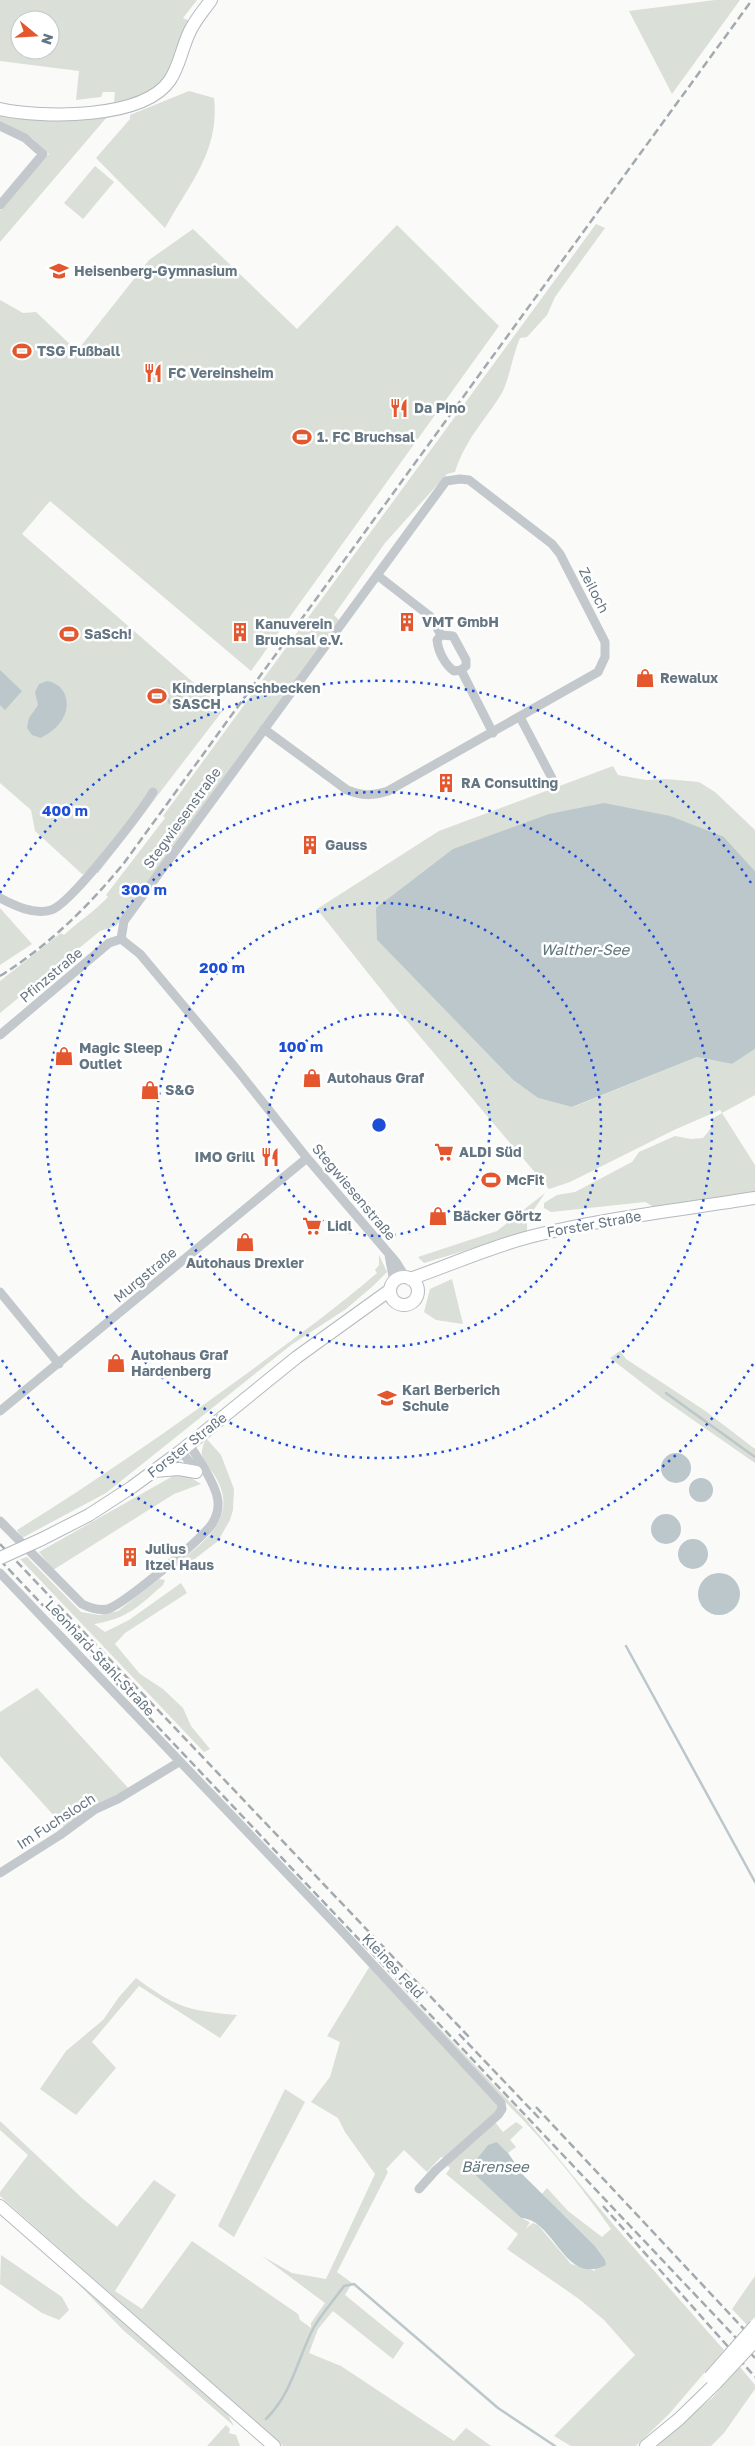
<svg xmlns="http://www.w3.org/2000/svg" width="755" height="2446" font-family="'Golos Text',sans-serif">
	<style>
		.green { fill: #dadfd7; fill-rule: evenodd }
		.water { fill: #bbc7cb }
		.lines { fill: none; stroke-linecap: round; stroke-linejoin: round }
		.stream { stroke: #bbc7cb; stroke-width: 2.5 }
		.secondary-casing { stroke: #b3babf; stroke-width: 14 }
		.street { stroke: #c3c8cc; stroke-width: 9 }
		.secondary { stroke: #fff; stroke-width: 12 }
		.rail { stroke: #a2aab0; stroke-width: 2.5; stroke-dasharray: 8 4; stroke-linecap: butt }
		.secondary-bridge-casing { stroke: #b3babf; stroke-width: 14; stroke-linecap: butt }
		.secondary-bridge { stroke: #fff; stroke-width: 12 }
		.ring { fill: none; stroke: #1d4ed8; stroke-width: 2.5; stroke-dasharray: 2.5 5 }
		.labels { text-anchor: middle; stroke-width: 5; stroke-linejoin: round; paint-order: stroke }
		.poi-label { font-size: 14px; font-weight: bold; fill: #657683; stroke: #fff; text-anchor: start }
		.street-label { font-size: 14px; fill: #657683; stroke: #fff }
		.water-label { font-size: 15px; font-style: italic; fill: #60757c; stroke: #fff }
		.centre { fill: #1d4ed8; stroke: #fff; stroke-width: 2.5 }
		.ring-label { font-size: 15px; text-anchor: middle; font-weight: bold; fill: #1d4ed8; stroke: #fff; stroke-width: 5; stroke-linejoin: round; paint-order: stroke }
	</style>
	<rect width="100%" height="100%" fill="#fafaf8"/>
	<path class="green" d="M0,0H197L183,18L190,21C172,66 167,94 114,102L115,92H103L101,97L76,100L79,71L0,61ZM20,20H50V50H20Z
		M715,0H740L672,94L629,11Z
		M189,91L214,98C220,151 189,184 165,228L96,158L130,119V115Z
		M0,114C37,121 70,121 107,117L0,242V211L49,154L31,137L0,122Z
		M95,166L114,182L83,219L64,203Z
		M596,224L605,228L555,297L547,315L527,337L520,338C513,354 509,380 502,393C484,422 466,438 455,472L447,474L385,543L334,615L339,620L116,926L100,931L0,1013V981L61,933L64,935C79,921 94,912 108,897L106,895L165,818L163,816Z
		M397,225L499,326L251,671L50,501L22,534L224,709L98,873L82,874L35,831L31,810L0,783V300L23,313L36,312L77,351L149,260L193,229L297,329Z
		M613,766L618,775L646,780L666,779L699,782L715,792L755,830V871L724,837L377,940L513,1080L538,1098L573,1107L697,1057L732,1064L755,1049V1095L722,1113L755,1165V1192L654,1207L645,1202L551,1212L544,1208V1203L557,1195L575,1192L632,1162L639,1152L675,1136L691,1139L703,1138L712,1127V1119L722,1113L720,1110L674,1130L570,1182L549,1189L395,1007L317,909L439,831Z
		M0,908L32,944L0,965Z
		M545,1193L527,1220V1232L424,1263L418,1257L497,1231Z
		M379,1255L387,1272L373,1286L346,1309L291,1345L106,1493L22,1538L17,1530C95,1482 169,1430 242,1377C288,1343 334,1310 377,1273L375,1270L379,1265Z
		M452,1279L462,1320L463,1324L436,1320L424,1312L430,1289Z
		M620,1351L626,1359L704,1410L755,1449V1463L663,1399L610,1358Z
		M206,1438L221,1455L234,1489L233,1510L230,1520L218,1541L183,1568L175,1572L170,1569C202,1544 243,1517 213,1473C202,1459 198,1456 206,1438Z
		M173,1476H188L201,1484L174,1494L53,1570L39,1552Z
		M27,1557L81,1612L99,1615L118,1611L159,1579L165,1580L163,1585C139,1606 127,1619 94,1624L105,1632L129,1620L181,1583L187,1593L125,1633L115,1644L140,1674L163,1689L183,1708L191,1726L210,1749L204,1752L20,1559Z
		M52,1621L526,2119L612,2223L724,2350L669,2414L636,2446H571L554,2436L635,2355L604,2320L579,2299L507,2249L518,2234L446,2174L450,2168L447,2165L494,2121L503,2132L516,2122L523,2127L510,2140L516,2147L508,2153L497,2142L469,2169L521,2218L528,2221L530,2223L525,2229L533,2223L538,2225L571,2264L595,2271L594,2245L542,2194L547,2188L568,2211L602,2237L611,2229C578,2182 542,2137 501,2098L500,2108L447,2158L441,2157L427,2172L404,2150L386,2169L388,2172L337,2272L352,2283L345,2295L404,2343L393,2359L333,2311L318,2329L309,2353L341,2366L454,2441L466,2428L491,2446H283L0,2196V2192L28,2155L0,2130V2121L82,2198L117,2227L154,2180L176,2195L115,2291L142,2309L192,2241L298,2314L300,2320L311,2328V2323L325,2303L262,2256L292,2273L326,2279L375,2174L345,2132L338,2118L311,2102L330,2077L340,2042L327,2036L373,1961L48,1624Z
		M37,1688L130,1790L66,1829L0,1756V1712Z
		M136,1978C175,2007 189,2011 237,2015L220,2038L139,1986L92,2042L116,2068L76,2115L40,2089L66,2051L103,2020L119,1997Z
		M285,2089L305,2102L234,2237L218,2226Z
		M1,2255L62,2297L69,2310L59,2320L42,2313L0,2284Z
		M65,2270L227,2413L234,2426L123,2330Z
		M755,2276V2317L747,2325L732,2309Z
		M740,2367L755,2385V2389L724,2433L711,2446H654L712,2398Z
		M226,2425L230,2429L229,2433L236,2435L240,2446H207Z"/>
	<path class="water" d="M0,670L22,691L5,710L0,705Z
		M47,681C66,684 72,704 62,720C57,728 49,733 41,738L32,735L27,728L29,718L38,705L35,692L39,684Z
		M158,686L164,688L170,701L174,704L180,702L175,698L176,695H181L182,703L174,707L169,704L164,695L159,701L151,699V691Z
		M604,803L670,816L724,837L755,871V1049L732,1064L697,1057L572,1107L538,1098L513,1080L377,940L376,908L453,849L549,814Z
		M661 1468a15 15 0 1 1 30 0a15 15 0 1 1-30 0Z
		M689 1490a12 12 0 1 1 24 0a12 12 0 1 1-24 0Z
		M651 1529a15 15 0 1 1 30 0a15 15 0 1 1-30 0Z
		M678 1554a15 15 0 1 1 30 0a15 15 0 1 1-30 0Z
		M698 1594a21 21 0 1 1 42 0a21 21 0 1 1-42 0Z
		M497,2142L508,2153L524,2176L594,2245L605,2260L606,2265C564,2287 555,2219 521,2218L469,2169L488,2145Z"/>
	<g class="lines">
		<path class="stream" d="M666,1393L755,1457
			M626,1646L755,1882
			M266,2419C293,2392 297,2359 314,2327C322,2313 334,2300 344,2286L354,2284L498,2408L555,2446"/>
		<g class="secondary-casing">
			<path id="secondary" d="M0,109C42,118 143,120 170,80C180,65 182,47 190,31C195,20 204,10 211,0
				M390 1291a14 14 0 1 1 28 0a14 14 0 1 1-28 0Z
				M410,1279C450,1265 488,1248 529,1237C603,1218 680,1210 755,1198
				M154,1471L179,1469L196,1472
				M42,1539L89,1515L132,1487L181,1451L297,1357L390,1290
				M0,2206L274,2446
				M646,2446L679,2419L716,2383"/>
		</g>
		<path class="street" d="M0,126L25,138L43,154L0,205
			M377,575L431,617L441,635L437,640C438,651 445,665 454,671L461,670L466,666V660L453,636L441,635
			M461,670L493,733
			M520,717L555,784
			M0,898C15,906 34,915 51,910C70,905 141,812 153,792
			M121,939L124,921C231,774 338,627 446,481L460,479L469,480L552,544L560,554L605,642V657L598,672L388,791C372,796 362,796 347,790L264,729
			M121,939L140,954L238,1071L307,1158L396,1262L406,1278
			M0,1035L109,943L121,939
			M389,1255L394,1282
			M0,1292L59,1364
			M0,1411L307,1158
			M181,1451L198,1473
			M0,1521L82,1604C90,1608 98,1611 108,1609C125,1603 201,1540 212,1524C215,1519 218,1511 218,1506C220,1489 198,1459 189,1444
			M0,1573L339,1928L501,2103L502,2109L498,2115L436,2170L419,2189
			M0,1873L60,1835L94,1810L118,1799L179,1762"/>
		<use href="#secondary" class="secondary"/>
		<path class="rail" d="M0,976C48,946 88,907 124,863L752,0
			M0,1544L469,2037
			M0,1560L755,2358
			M459,2034L539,2118
			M536,2107L755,2341
			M603,2206L755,2377"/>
		<g class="secondary-bridge-casing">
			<path id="secondary-bridge" d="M0,1558L42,1539
				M710,2377L755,2326
				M716,2383L755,2341"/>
		</g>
		<use href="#secondary-bridge" class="secondary-bridge"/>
	</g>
	<g class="ring">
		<circle cx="379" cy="1125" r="111"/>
		<circle cx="379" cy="1125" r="222"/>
		<circle cx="379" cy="1125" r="333"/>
		<path d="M753 1364A444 444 0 0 1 0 1357M0 893A444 444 0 0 1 753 886"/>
	</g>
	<defs>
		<g id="school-bare" transform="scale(1.5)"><path d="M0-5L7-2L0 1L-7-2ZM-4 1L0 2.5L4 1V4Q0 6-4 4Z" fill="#e4572e" stroke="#fff" stroke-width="2.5" paint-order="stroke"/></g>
		<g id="stadium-bare" transform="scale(1.5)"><path d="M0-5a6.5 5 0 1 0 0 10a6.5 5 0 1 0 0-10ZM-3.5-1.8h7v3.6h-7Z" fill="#e4572e" stroke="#fff" stroke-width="2.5" paint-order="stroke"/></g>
		<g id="restaurant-bare" transform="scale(1.5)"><path d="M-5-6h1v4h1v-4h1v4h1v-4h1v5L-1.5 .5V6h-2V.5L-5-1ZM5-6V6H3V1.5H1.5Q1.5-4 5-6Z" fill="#e4572e" stroke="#fff" stroke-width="2.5" paint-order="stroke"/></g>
		<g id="building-bare" transform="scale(1.5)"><path d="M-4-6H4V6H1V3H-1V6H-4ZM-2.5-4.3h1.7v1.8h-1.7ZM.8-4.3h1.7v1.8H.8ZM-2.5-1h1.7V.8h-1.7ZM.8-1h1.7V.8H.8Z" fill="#e4572e" stroke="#fff" stroke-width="2.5" paint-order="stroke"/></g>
		<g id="shop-bare" transform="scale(1.5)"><path d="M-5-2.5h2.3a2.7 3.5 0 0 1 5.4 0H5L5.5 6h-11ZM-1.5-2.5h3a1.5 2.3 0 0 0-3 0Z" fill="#e4572e" stroke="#fff" stroke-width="2.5" paint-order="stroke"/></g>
		<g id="supermarket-bare" transform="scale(1.5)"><path d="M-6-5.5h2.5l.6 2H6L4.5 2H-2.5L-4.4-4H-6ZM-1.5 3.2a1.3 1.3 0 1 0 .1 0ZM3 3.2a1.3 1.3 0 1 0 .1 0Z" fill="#e4572e" stroke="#fff" stroke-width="2.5" paint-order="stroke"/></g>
	</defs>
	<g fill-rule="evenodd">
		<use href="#school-bare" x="59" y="271"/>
		<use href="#stadium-bare" x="22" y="351"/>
		<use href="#restaurant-bare" x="153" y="373"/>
		<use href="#restaurant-bare" x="399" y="408"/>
		<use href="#stadium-bare" x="302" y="437"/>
		<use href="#building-bare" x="407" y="622"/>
		<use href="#building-bare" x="240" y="632"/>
		<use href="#stadium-bare" x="69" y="634"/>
		<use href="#shop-bare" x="645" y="678"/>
		<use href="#stadium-bare" x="157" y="696"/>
		<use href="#building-bare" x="446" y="783"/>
		<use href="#building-bare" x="310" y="845"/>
		<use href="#shop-bare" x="64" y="1056"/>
		<use href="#shop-bare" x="312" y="1078"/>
		<use href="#shop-bare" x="150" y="1090"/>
		<use href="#supermarket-bare" x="444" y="1152"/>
		<use href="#restaurant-bare" x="270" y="1157"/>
		<use href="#stadium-bare" x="491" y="1180"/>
		<use href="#shop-bare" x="438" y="1216"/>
		<use href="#supermarket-bare" x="312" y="1226"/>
		<use href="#shop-bare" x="245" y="1242"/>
		<use href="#shop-bare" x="116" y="1363"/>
		<use href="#school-bare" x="387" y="1398"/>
		<use href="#building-bare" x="130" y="1557"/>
	</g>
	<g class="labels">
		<g class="poi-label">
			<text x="74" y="276">Heisenberg-Gymnasium</text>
			<text x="37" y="356">TSG Fußball</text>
			<text x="168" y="378">FC Vereinsheim</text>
			<text x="414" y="413">Da Pino</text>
			<text x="317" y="442">1. FC Bruchsal</text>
			<text x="422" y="627">VMT GmbH</text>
			<text x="255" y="629">Kanuverein<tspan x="255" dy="16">Bruchsal e.V.</tspan></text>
			<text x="84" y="639">SaSch!</text>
			<text x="660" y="683">Rewalux</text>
			<text x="172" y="693">Kinderplanschbecken<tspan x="172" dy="16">SASCH</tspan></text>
			<text x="461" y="788">RA Consulting</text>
			<text x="325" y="850">Gauss</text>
			<text x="79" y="1053">Magic Sleep<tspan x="79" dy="16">Outlet</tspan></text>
			<text x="327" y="1083">Autohaus Graf</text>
			<text x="165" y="1095">S&amp;G</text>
			<text x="459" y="1157">ALDI Süd</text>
			<text x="255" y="1162" text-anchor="end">IMO Grill</text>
			<text x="506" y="1185">McFit</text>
			<text x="453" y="1221">Bäcker Görtz</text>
			<text x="327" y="1231">Lidl</text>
			<text x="245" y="1268" text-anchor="middle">Autohaus Drexler</text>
			<text x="131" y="1360">Autohaus Graf<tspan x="131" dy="16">Hardenberg</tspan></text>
			<text x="402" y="1395">Karl Berberich<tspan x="402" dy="16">Schule</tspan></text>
			<text x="145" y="1554">Julius<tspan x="145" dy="16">Itzel Haus</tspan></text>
		</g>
		<g class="street-label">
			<text transform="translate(594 590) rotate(63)" y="5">Zeiloch</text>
			<text transform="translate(182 818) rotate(-54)" y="5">Stegwiesenstraße</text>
			<text transform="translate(51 975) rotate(-40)" y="5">Pfinzstraße</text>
			<text transform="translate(354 1192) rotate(50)" y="5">Stegwiesenstraße</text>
			<text transform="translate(594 1224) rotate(-10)" y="5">Forster Straße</text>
			<text transform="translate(145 1275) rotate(-40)" y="5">Murgstraße</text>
			<text transform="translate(187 1445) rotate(-38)" y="5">Forster Straße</text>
			<text transform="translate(100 1658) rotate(47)" y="5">Leonhard-Stahl-Straße</text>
			<text transform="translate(56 1821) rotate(-33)" y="5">Im Fuchsloch</text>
			<text transform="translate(393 1966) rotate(47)" y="5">Kleines Feld</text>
		</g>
		<g class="water-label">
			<text x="585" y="955">Walther-See</text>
			<text x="495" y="2172">Bärensee</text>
		</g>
	</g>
	<circle cx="379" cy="1125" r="8" class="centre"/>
	<g class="ring-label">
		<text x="65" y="816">400 m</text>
		<text x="144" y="895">300 m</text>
		<text x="222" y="973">200 m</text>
		<text x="301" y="1052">100 m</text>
	</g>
	<g transform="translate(35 35) rotate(108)"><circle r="24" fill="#ffffff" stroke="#c1c8cd"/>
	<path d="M0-4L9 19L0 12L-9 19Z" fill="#e4572e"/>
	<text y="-8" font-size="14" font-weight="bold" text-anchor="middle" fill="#657683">N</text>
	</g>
</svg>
